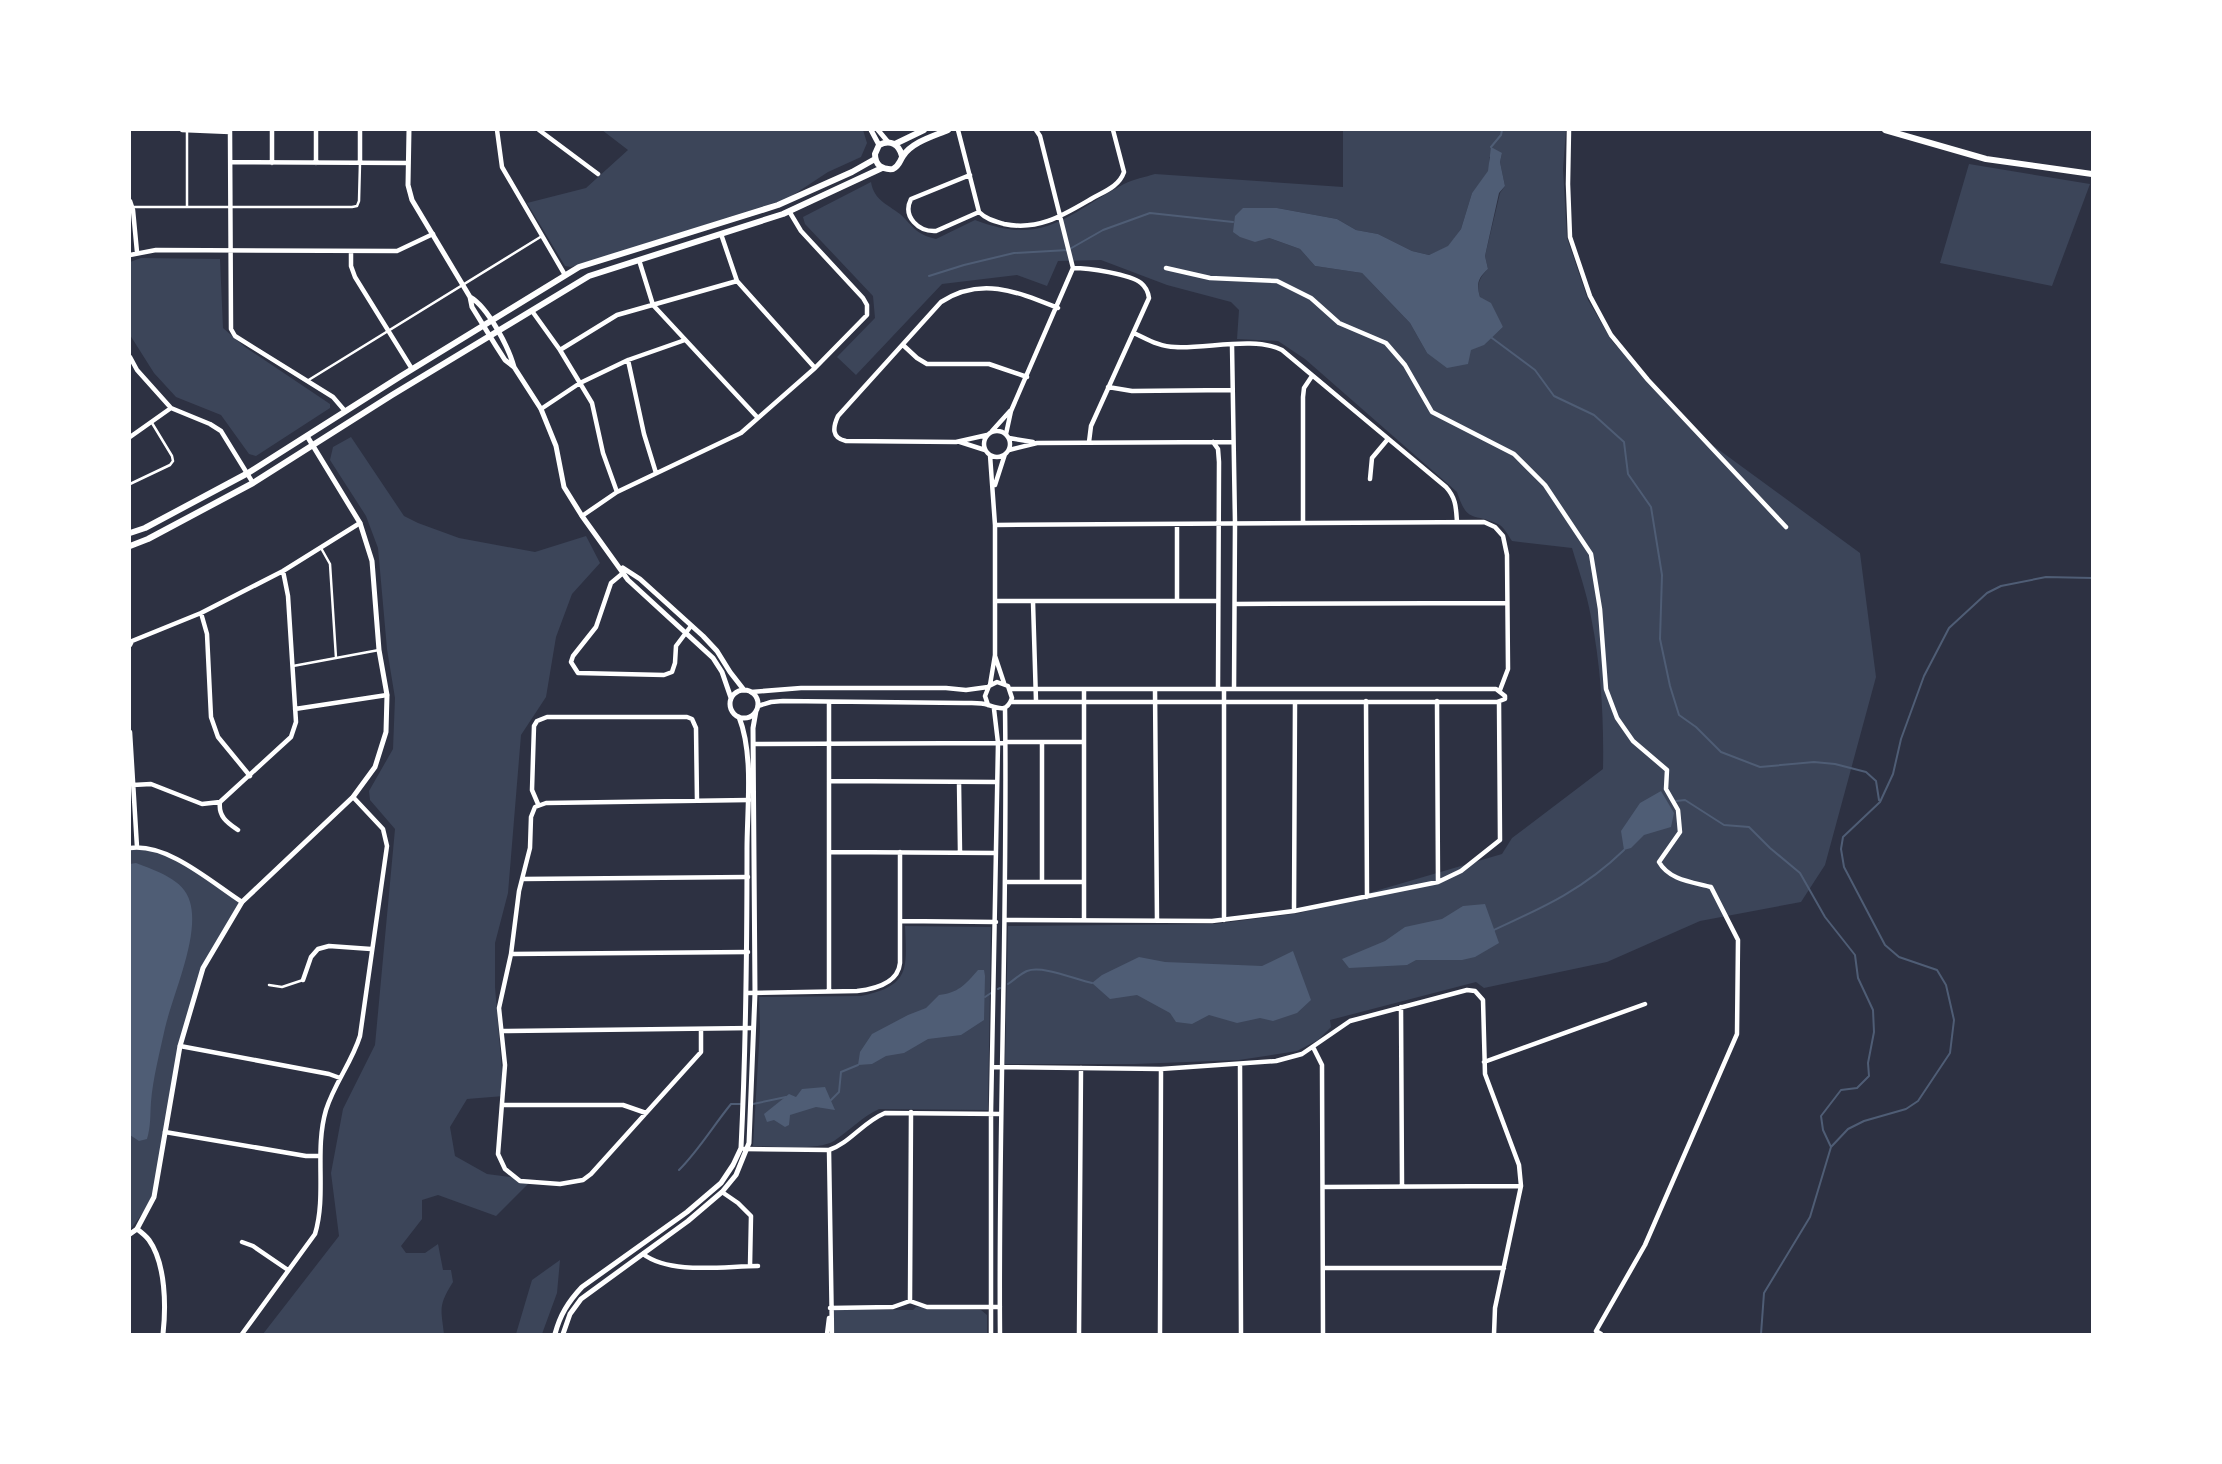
<svg xmlns="http://www.w3.org/2000/svg" width="2222" height="1464" font-family="'Alegreya Sans',sans-serif">
	<style>
		.green { fill: #3c4559; fill-rule: evenodd }
		.water { fill: #4f5d75 }
		.lines { fill: none; stroke-linecap: round; stroke-linejoin: round }
		.stream { stroke: #4f5d75; stroke-width: 2 }
		.service { stroke: #fff; stroke-width: 2.5 }
		.minor { stroke: #fff; stroke-width: 4.5 }
		.tertiary { stroke: #fff; stroke-width: 5 }
		.secondary { stroke: #fff; stroke-width: 6 }
	</style>
	<rect width="100%" height="100%" fill="#2d3142"/>
	<path class="green" d="M602,130H863L867,143L861,157L828,172L787,199L571,267L565,266L527,203L586,188L628,150Z
		M1343,130H1566L1563,169L1567,238L1588,300L1612,341L1705,443L1715,447L1860,553L1876,677L1825,865L1801,902L1700,921L1607,962L1484,988L1476,982L1330,1020L1331,1027L1318,1040L1297,1051L1239,1060L1135,1064H1005L1008,926L1215,924L1300,913L1502,854L1512,838L1603,769C1604,719 1601,666 1591,617C1587,594 1579,571 1572,548L1512,541C1508,535 1504,527 1498,524C1473,512 1468,525 1457,492L1305,359L1278,341L1237,339L1239,310L1231,302L1167,285L1101,260L1058,261L1047,286L1017,275L942,284L856,375L837,357L875,318L873,296L805,224L803,217L871,182C874,200 887,204 900,214C914,227 915,234 936,239L975,220C1045,247 1067,214 1124,184C1134,179 1145,177 1155,174L1343,187ZM1502,153L1500,162L1505,186L1500,193L1485,256L1488,269C1465,291 1488,308 1503,327C1475,354 1463,351 1427,353L1410,323L1362,273L1315,266L1300,249L1269,238L1243,208H1277L1337,219L1356,230L1378,234L1412,251L1429,255L1448,247L1461,229L1472,193L1489,171V157Z
		M1969,164L2090,184L2052,286L1940,263Z
		M141,258L220,259L223,328L245,347L330,404V408L256,456L249,454L221,415L176,397L154,373L130,335V262Z
		M351,437L404,516L418,523L459,538L535,552L586,536L600,563L572,594L556,637L546,697L521,735L508,893L495,943V987L504,1096L467,1099L450,1127L455,1156L487,1174L532,1180L496,1216L438,1195L422,1200V1219L401,1246L406,1253H425L438,1244L443,1270H451L453,1282C438,1306 441,1308 444,1334H263L339,1236L331,1173L343,1109L375,1045L395,829L370,800L369,791L393,749L395,698L387,649L378,548L366,516L330,460L333,447Z
		M138,847L174,857L243,902L202,969L180,1046L154,1198L130,1230V848Z
		M905,926L991,927L988,1110L879,1109C862,1117 850,1130 834,1141C818,1151 773,1146 753,1146L760,1028L759,997L861,996C910,986 907,969 905,926Z
		M560,1260L557,1293L542,1334H516L532,1280Z
		M916,1307L981,1310L987,1315V1334H835L833,1309L913,1310Z"/>
	<path class="water" d="M1491,147L1502,153L1500,162L1505,186L1499,193L1485,256L1488,269C1478,278 1476,284 1480,297L1491,303L1503,327L1484,345L1471,350L1468,364L1447,368L1427,353L1410,323L1362,273L1315,266L1300,249L1269,238L1255,242L1240,237L1233,232L1235,216L1243,208H1277L1337,219L1356,230L1378,234L1412,251L1429,255L1448,246L1461,229L1472,193L1488,171Z
		M1661,791L1674,813L1671,827L1644,835L1631,848L1624,850L1621,831L1640,803Z
		M136,863C156,871 184,879 190,902C200,936 173,994 165,1028C160,1051 153,1078 151,1102C150,1115 151,1126 147,1139L139,1141L130,1135V864Z
		M1485,904L1499,943L1475,957L1462,960H1416L1407,965L1349,968L1342,959L1385,941L1405,927L1442,919L1463,906Z
		M1293,951L1311,1000L1297,1013L1273,1021L1260,1018L1237,1023L1209,1015L1192,1024L1176,1022L1170,1013L1137,995L1110,999L1092,983L1102,975L1139,957L1165,962L1262,966Z
		M978,970H984L985,976L984,1020L961,1035L928,1039L904,1053L886,1056L872,1064L858,1065L860,1052L872,1034L908,1015L926,1008L939,995C958,993 965,985 978,970Z
		M825,1087L835,1110L816,1107L790,1115L789,1125L785,1127L774,1120L767,1122L764,1114L789,1094L796,1097L802,1089Z"/>
	<g class="lines">
		<path class="stream" d="M1491,147L1501,135L1502,130
			M929,276L964,265L1014,253L1068,250L1103,230L1150,213L1233,222
			M1492,338L1535,370L1554,396L1594,415L1624,442L1628,474L1651,507L1662,575L1660,639L1670,686L1679,715L1696,727L1721,752L1760,767L1814,762L1835,764L1866,772L1876,781L1879,800
			M1676,801L1685,800L1724,825L1749,827L1770,848L1800,873L1825,917L1855,955L1858,978L1873,1010L1874,1032L1868,1063L1869,1076L1857,1088L1841,1090L1821,1116L1823,1130L1831,1147
			M1494,930C1544,907 1584,889 1624,850
			M1008,984C1014,980 1020,974 1027,971C1042,965 1074,979 1092,983
			M998,989L1000,988
			M985,997L991,993
			M831,1100L839,1092L841,1072L858,1065
			M753,1104L786,1097
			M679,1170C699,1150 713,1126 731,1104H740
			M1761,1334L1764,1293L1810,1217L1831,1147L1848,1129L1864,1121L1906,1109L1918,1101L1950,1053L1954,1020L1946,985L1937,970L1899,957L1885,945L1844,867L1841,849L1843,837L1880,802L1893,774L1901,739L1924,676L1949,628L1987,593L2001,586L2046,577L2092,578"/>
		<path class="service" d="M187,130V206
			M131,207H352L357,206L359,201L360,163
			M307,381L542,236
			M130,484L170,465L173,461L172,456L152,423
			M321,548L330,564L336,658
			M293,666L379,650
			M269,985L282,987L303,980"/>
		<path class="minor" d="M182,130L230,132
			M230,130L231,329L235,336L333,397L345,411
			M497,130L502,167L565,275
			M539,130L598,174
			M958,130L979,212C986,219 994,221 1004,224C1038,231 1062,216 1091,199C1103,192 1119,187 1124,172L1113,130
			M1569,130L1568,184L1570,237L1590,296L1611,335L1648,380L1786,527
			M231,162L408,163
			M272,163V130
			M316,163V130
			M360,163V130
			M970,175L911,199C902,217 919,232 936,231L979,212
			M130,201L133,210L137,252
			M721,234L737,281L815,368
			M351,251V266L355,277L412,369
			M130,255L156,250L397,251L433,234
			M639,260L653,305L758,418
			M1073,268C1088,268 1130,274 1141,283C1146,287 1148,291 1149,298L1091,426L1089,442
			M1166,268L1210,278L1277,281L1311,298L1339,323L1386,343L1405,365L1432,412L1514,454L1545,485L1591,554L1600,609L1606,689L1617,718L1633,741L1667,770L1666,789L1678,810L1680,832L1659,862C1669,880 1692,882 1711,887L1738,940L1737,1034L1645,1245L1596,1331L1601,1334
			M532,311L560,350L592,403L603,453L617,492
			M1134,333C1147,339 1160,347 1175,347C1206,349 1255,336 1282,350L1446,487C1456,498 1456,507 1457,522
			M903,345L917,358L927,364H989L1027,377
			M1232,345L1235,523L1234,689
			M560,350L617,315L737,281
			M130,357L137,370L171,408L210,424L221,431L253,483
			M628,360L644,434L656,473
			M1108,387L1132,391L1232,390
			M541,409L580,383L628,360L685,340
			M984 444a13 13 0 1 1 26 0a13 13 0 1 1-26 0Z
			M992,431L1010,411
			M1006,434L1011,411L1073,268L1040,136L1036,130
			M987,435L956,442L846,441C831,438 833,427 838,416L941,302C981,276 1018,292 1058,308
			M130,437L171,408
			M1009,438L1033,442
			M960,442L985,450
			M1213,442L1218,449L1219,462L1218,688
			M1009,450L1037,443L1233,442
			M1370,479L1372,458L1388,439
			M995,485L1005,454
			M582,516L617,492L741,433L815,368L867,315V305L863,298L801,231L789,211
			M1303,522V397L1304,388L1312,376
			M1177,524V600
			M995,525L1484,522L1495,527L1503,536L1507,555L1508,669L1500,690
			M623,573L611,583L596,627L573,656L571,662L578,673L664,675L672,672L675,663L676,646L691,626
			M995,601H1218
			M1033,602L1036,701
			M1235,604L1507,603
			M201,613L207,634L211,717L218,737L250,776
			M130,645L132,641L201,613L283,571L360,523
			M995,656L1004,683
			M990,685L995,655V525L990,455
			M1010,689H1496L1505,696V699L1497,702H1011
			M1084,689V920
			M1155,689L1157,920
			M1224,689V920
			M751,692L801,688H946L966,690L988,687
			M1366,701L1367,897
			M1437,701L1438,882
			M829,703V991
			M758,706L771,702L783,701L964,703C971,703 981,702 988,705C1000,709 1007,712 1012,698L1008,686L997,682L989,686L985,696L988,705
			M295,709L387,695
			M130,732L137,847
			M1005,742H1084
			M1042,742V882
			M754,744L1005,743
			M829,781L996,782
			M959,782L960,852
			M133,785L151,784L202,804L220,802L291,737L296,722L288,596L283,571
			M220,802C218,817 228,823 238,830
			M538,804L532,790L534,726L537,721L547,717H687L692,719L696,728L697,801
			M130,848C168,843 211,882 242,902
			M829,852L996,853
			M522,879L748,877
			M1006,882H1084
			M1294,911L1295,702
			M1006,920L1212,921L1294,911L1438,882L1461,871L1500,840L1499,702
			M900,921L996,922
			M511,954L748,952
			M303,980L311,957L318,949L329,946L371,949
			M747,993L857,991C875,989 898,983 900,963V852
			M1401,1007L1402,1186
			M701,1029V1052L591,1174L583,1180L560,1184L520,1181L505,1169L498,1154L505,1065L499,1008L511,954L519,891L530,848L531,817L535,807L546,803L749,800
			M502,1031L753,1028
			M180,1046L329,1074L340,1078
			M1313,1047L1322,1065L1323,1334
			M1484,1062L1645,1004
			M1240,1064L1241,1334
			M993,1067L1161,1069L1276,1061L1302,1054L1350,1021L1467,990L1475,991L1483,1000L1485,1074L1519,1165L1521,1186L1495,1308L1494,1334
			M502,1105H623L646,1113
			M165,1132L306,1156H319
			M744,1149L829,1150C850,1143 863,1122 885,1113L1001,1114
			M829,1150L832,1334
			M1323,1187L1521,1186
			M722,1192L738,1203L751,1216L750,1266
			M242,1242L253,1246L288,1270
			M643,1254C671,1275 724,1266 758,1266
			M1323,1268H1504
			M910,1301L911,1112
			M910,1301L927,1307H1000
			M830,1308L893,1307L910,1301
			M242,1334L315,1234C327,1194 314,1151 326,1110C334,1084 352,1062 360,1036L387,846L383,829L353,797
			M827,1334L829,1318
			M991,1334V1113L998,743L994,709
			M1000,1334C998,1126 1008,917 1005,708
			M1079,1334L1081,1068
			M1160,1334L1161,1069"/>
		<path class="tertiary" d="M409,130L408,185L412,200L470,297L472,307L496,346L505,360L514,367L541,409L556,446L564,487L582,516L628,580L713,658L722,672L731,698
			M871,130L879,145
			M878,130L888,142
			M470,297C488,307 509,348 514,367
			M623,568L640,579L703,636L717,651L730,672L744,690
			M730 704a14 14 0 1 1 28 0a14 14 0 1 1-28 0Z
			M137,1229C141,1232 146,1236 149,1240C166,1264 166,1307 163,1334
			M130,1234L137,1229L154,1197L180,1046L203,968L242,902L353,797L375,767L386,732L387,695L379,650L372,561L360,523L307,436
			M555,1334C560,1315 568,1302 582,1287L687,1212L721,1183L733,1165L741,1148C746,1048 747,949 747,849C747,808 754,755 739,717
			M563,1334L570,1314L581,1299L688,1221L722,1192L736,1175L749,1143L755,993L753,728L756,711"/>
		<path class="secondary" d="M1885,130L1986,159L2092,174
			M895,144L924,130
			M902,156C899,144 890,139 879,145L875,154C875,165 882,170 893,169C900,165 899,162 903,156C912,142 934,136 948,130
			M130,533L145,528L248,473L401,376L579,267L778,205L852,172L875,159
			M130,546L148,539L253,483L392,395L589,276L783,214L882,168"/>
	</g>
	<rect width="2222" height="1464" fill="none" stroke="#ffffff" stroke-width="262"/>
</svg>
